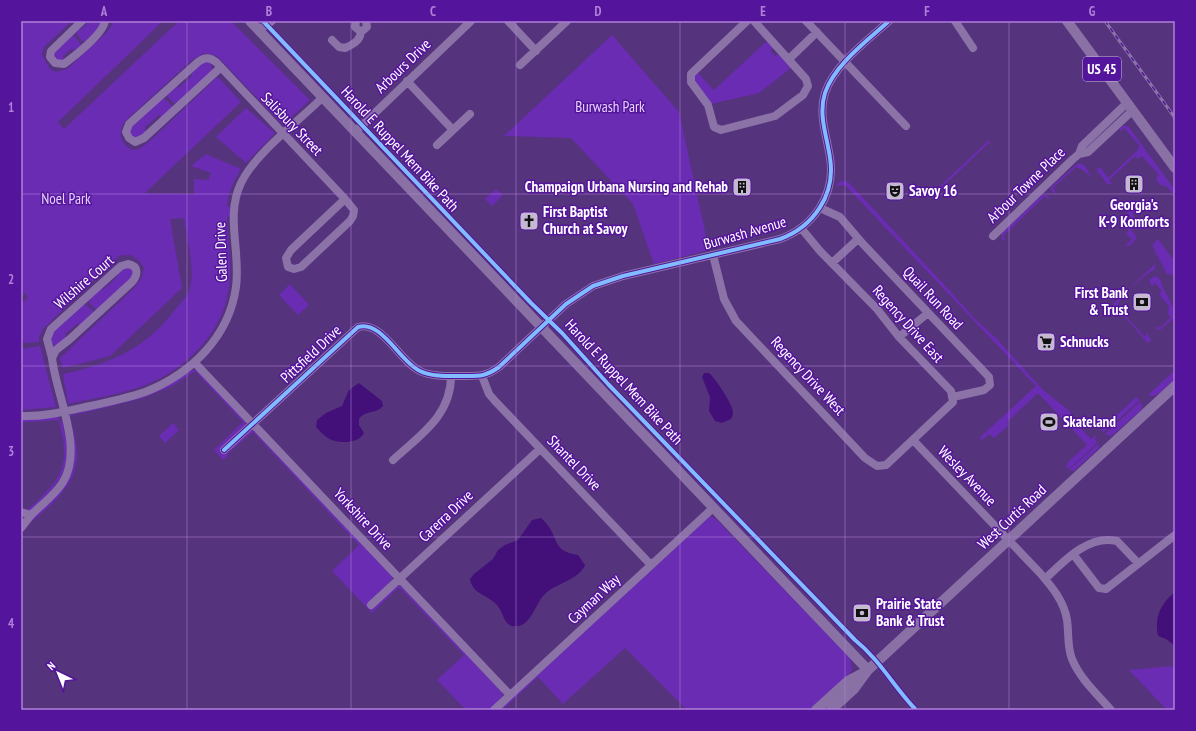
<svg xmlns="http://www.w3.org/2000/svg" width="1196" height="731" font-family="'PT Sans Narrow',sans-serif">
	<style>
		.green { fill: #6a2cb3 }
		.water { fill: #421078 }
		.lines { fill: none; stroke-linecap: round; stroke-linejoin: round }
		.minor { stroke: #8b73a7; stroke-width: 8 }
		.major { stroke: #8971a5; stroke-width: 10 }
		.rail-casing { stroke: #8a73a6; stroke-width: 3 }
		.rail { stroke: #54149c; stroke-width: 1.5; stroke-dasharray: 4.5; stroke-linecap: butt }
		.cycleway-casing { stroke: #54149c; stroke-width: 6 }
		.cycleway { stroke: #80bcff; stroke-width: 4 }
		.grid { fill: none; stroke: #b080d9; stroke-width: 1; stroke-opacity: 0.55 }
		.labels { text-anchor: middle; stroke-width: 3; stroke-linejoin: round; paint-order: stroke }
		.shield { fill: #54149c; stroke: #ccb8e1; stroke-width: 1 }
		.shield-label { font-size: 14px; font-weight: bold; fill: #fff }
		.street-label { font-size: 15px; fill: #fff; stroke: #54149c }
		.park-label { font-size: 15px; fill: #e5d2fd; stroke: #54149c }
		.poi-label { font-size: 15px; font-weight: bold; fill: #fff; stroke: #54149c; text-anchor: start }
		.neatline { fill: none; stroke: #b080d9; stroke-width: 1.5 }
		.grid-label { font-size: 13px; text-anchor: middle; font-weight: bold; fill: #b080d9 }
	</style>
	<rect width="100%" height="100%" fill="#56337d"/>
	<path class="green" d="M21,21H72L44,47L42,54L49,68L56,72L67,69L107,32L112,25V21H163L58,122L64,129L179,21H231L310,100L283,125L217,56L204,53L192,60L124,122C118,134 120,143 132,150L139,149L149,142L216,78H219L241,102L145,193L194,194V179L208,180L211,173L191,166L206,154L241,169C234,181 228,192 227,206L231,207L230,217H227V220C228,245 233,269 228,293C221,334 186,368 148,384C123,394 95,398 68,404L63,374C113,363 147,348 178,306C182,301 189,294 190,288C195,269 187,238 184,218L170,219L182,288L110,356L63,368L60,358L133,289L141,279L144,268C137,257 132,253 119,256L43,329L39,337V342L24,343L21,339V304L28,297L25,293L21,297Z
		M89,21H102V25L87,41H82L76,33V29L79,26L80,30Z
		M72,34L81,44L80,47L74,53L72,48L63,56L64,61H55L53,50Z
		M612,35L679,112L709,250L654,264L633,204L571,138L504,136Z
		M767,41L773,48L770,50L775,56L779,54L791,68L759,93L711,104L693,81L692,76L697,72L714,90Z
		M202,61L211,62L212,71L179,103H174L167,96V91L176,83L178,88L192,76L190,70Z
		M160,98L165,99L172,106V110L161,120L160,114L145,127L146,133L139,139L130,136L129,127Z
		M246,108L275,133L246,163L216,137Z
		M1123,126H1128L1175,190V196L1167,187L1159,184L1156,178L1159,175L1142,156L1138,159L1135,156L1109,180L1112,184H1107L1096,169L1101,168L1108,178L1138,150L1139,145L1124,128L1121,131L1119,129L1105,140Z
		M989,140L990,142L940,189L939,187Z
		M1078,163L1084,165L1092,177L1080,168L1079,169L1076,167L1053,188L1056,192L1054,193L1051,190V187Z
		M841,181L848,182L851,185L938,278L939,281L940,280L975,319L996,338L1043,390L1071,412L1069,416L1091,439L1095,436L1097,438L1095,439L1097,443L1069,469L1066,466L1069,461L1087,445L1038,393L1007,422L1009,425L994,438L989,434L982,440L979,438L1036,386L845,185L835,186Z
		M496,189L503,195L492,206L485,199Z
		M1042,195H1047L1050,198L1048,199L1045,196L1003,236L1005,239L1002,241V233Z
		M1128,207L1135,211L1132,214L1143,227L1147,225L1145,229H1139L1125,209Z
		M1127,224L1137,238L1128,247L1126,245L1132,239L1126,233L1129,231L1125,227Z
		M1158,239L1175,262L1174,274L1171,275L1166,273C1164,266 1152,249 1153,244Z
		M1155,264V269C1145,275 1119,295 1118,306L1122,312L1145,337L1147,333L1151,340L1148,343L1113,304Z
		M123,266L132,269L134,275L100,309H95L88,301V296L101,285L103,290L117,277L115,271Z
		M1155,276L1160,279C1163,292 1175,304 1175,317L1160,330L1156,329V326L1160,328L1171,317L1168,314L1169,306L1159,294L1162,291L1155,283L1152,286L1149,280Z
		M290,284L309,305L298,315L279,295Z
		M80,304H85L93,311V316L80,328L78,323L65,334L67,340L56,346C51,344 50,341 49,336Z
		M40,346L56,407L21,410V349Z
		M192,370H197L246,422L245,426L253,430L392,576V580L368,603L400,585L502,692L503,696L489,710H466L437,680L464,655L400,588H398L372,613L332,571L359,545L253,432L227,454L228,456L223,460L214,450L243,422L195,371L172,386L143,398L71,416L70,418C73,430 77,442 77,454C77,489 44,510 21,531C23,524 34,517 40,512C79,475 77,467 69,416L165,387Z
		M1175,370V379C1168,385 1157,400 1148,395Z
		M1136,397L1140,400L1104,432L1101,430Z
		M1141,401L1142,407L1141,410L1114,434L1111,436L1105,434Z
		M57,417C63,420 63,427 65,433C74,472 55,487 29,512L26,510C32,507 37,501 42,496C69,471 67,454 59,420L26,422H21V420Z
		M173,423L179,430L165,443L159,436Z
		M1098,439L1099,448L1074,471L1069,470L1098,444Z
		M710,516L716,519L850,658L852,669L849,675L811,710H687L625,648L563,704L538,677L502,710H499Z
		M1172,666L1175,672V710H1167L1129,670Z"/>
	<path class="water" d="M704,373H709C715,378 734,406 733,413C733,415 732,417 731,419L722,423L715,421L709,411L710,397L702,377Z
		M359,383L382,401L383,406C377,414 365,410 359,419V425L364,433C359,444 337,444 328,438C324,436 320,431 316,427L317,420L326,413L342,406L349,390Z
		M541,518C561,535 549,551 578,555L585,565C579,580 556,583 545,594C536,602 532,624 518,626C503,629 504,611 496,604C488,595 472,594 470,579L474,574L493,559L498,550L505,545L518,540L532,520Z
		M1175,592V646L1166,639L1158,636C1154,617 1161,603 1175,592Z"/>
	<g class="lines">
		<path class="minor" d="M82,21L51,51L50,57L55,63L64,64C75,56 103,34 105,21
			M356,21L355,27L361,32L367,27L366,21
			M508,21L536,51
			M747,21L691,74V82L708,105L714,127L721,130L775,116L803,95L808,86L806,79L754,21
			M806,21L906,126
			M955,21L973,48
			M258,29L267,25L272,21
			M332,40L339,47L345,48C352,45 360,41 361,32
			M789,59L817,32
			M520,65L567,21
			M220,68L144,138L135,142L129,138L126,132L129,124L198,62C205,57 209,57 216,62L345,199
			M407,81L453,130
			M356,131L471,21
			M437,145L470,114
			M1079,154L1088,152L1132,111
			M345,199L354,210L353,216L350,221L301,267L294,269L288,267L286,258L291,250Z
			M820,208L840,217L863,244L989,377L990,385L984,390L953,397
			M993,236L1073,159L1079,154L1082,146L1126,104
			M713,255L724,299L736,321L865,458L877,466L886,465L953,402L951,391L899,337L877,309L820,251L801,228
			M832,263L858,239
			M128,264C139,266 138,275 132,282L70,339L56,350L52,358L47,339L51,329L121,266Z
			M899,337L928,313
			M195,363L510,695
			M482,376L489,394L495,401L651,565
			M21,416C44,417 67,411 90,406C108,402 128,398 145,392C191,374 229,337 236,287C241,252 225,216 241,183C256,152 298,122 323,97
			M913,440L1040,573C1052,587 1064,601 1067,620C1069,633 1067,647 1072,659C1080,679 1098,695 1111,710
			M224,450L358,327C382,320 400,362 420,371C432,377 449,376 462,376C479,376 485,377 499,367L566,304L593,286L623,276L780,239C813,227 836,195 830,158C827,136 818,115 825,93C834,65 868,40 889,21
			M393,460C420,435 451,416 451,376
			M21,512L31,515L21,528
			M31,515C42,504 55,495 63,482C84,448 56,395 52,358
			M1073,554L1099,588L1106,589L1175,535
			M1045,579C1064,561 1089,534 1117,541L1138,563
			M371,605L540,449
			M494,710L713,508"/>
		<path class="major" d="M250,21L868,670
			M1067,21L1175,168
			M816,710L848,681L865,672
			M831,710L854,689L868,670L1175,386"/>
		<g class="rail-casing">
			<path id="rail" d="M1105,21L1175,118"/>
		</g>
		<use href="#rail" class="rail"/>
		<g class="cycleway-casing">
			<path id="cycleway" d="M263,21L531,303L562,333L608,384L855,640C880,660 894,687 916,710
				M224,450L358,327C382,320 400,362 420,371C432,377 449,376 462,376C479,376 485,377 499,367L566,304L593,286L623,276L780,239C813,227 836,195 830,158C827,136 818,115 825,93C834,65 868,40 889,21"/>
		</g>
		<use href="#cycleway" class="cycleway"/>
	</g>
	<path class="grid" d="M187,21V710M351,21V710M516,21V710M680,21V710M845,21V710M1009,21V710M21,194H1175M21,366H1175M21,537H1175"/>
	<defs>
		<g id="building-square" transform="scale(1)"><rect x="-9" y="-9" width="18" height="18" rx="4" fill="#c4b8d2" stroke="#54149c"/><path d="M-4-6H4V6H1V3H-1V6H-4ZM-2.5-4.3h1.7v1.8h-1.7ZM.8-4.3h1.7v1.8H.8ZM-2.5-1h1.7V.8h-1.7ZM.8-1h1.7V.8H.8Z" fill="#111"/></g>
		<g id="theatre-square" transform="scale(1)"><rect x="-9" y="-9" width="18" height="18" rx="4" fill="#c4b8d2" stroke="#54149c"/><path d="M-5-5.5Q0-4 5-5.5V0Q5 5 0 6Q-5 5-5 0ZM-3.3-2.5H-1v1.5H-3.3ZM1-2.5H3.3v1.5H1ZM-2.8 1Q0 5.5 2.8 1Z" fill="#111"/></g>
		<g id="church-square" transform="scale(1)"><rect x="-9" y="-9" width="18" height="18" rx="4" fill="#c4b8d2" stroke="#54149c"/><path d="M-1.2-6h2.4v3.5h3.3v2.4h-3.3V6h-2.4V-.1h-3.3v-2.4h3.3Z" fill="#111"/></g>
		<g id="bank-square" transform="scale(1)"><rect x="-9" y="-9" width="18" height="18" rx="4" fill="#c4b8d2" stroke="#54149c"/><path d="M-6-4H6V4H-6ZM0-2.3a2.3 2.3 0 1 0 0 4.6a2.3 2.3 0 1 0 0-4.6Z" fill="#111"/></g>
		<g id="supermarket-square" transform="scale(1)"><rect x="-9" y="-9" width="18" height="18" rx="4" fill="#c4b8d2" stroke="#54149c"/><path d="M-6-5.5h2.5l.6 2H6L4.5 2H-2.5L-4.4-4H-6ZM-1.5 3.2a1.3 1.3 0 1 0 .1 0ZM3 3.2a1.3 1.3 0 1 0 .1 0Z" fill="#111"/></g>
		<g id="stadium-square" transform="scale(1)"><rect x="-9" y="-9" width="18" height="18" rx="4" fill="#c4b8d2" stroke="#54149c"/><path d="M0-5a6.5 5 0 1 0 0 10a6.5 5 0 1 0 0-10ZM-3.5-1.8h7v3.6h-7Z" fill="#111"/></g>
	</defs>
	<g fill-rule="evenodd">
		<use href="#building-square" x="1134" y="184"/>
		<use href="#building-square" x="742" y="187"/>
		<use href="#theatre-square" x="895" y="191"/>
		<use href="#church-square" x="529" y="221"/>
		<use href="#bank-square" x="1142" y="302"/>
		<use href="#supermarket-square" x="1046" y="342"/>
		<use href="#stadium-square" x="1049" y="422"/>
		<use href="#bank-square" x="862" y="613"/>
	</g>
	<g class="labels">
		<rect class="shield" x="1083" y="57" width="38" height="24" rx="3"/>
		<g class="shield-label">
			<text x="1102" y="74">US 45</text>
		</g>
		<g class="street-label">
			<text transform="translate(403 66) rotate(-44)" y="5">Arbours Drive</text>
			<text transform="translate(292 124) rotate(46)" y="5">Salisbury Street</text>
			<text transform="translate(400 149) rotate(47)" y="5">Harold E Ruppel Mem Bike Path</text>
			<text transform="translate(1026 185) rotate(-44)" y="5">Arbour Towne Place</text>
			<text transform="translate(745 233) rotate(-16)" y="5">Burwash Avenue</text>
			<text transform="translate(221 252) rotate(-92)" y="5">Galen Drive</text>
			<text transform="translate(84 282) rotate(-41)" y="5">Wilshire Court</text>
			<text transform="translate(933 298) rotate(47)" y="5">Quail Run Road</text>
			<text transform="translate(908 324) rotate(48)" y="5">Regency Drive East</text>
			<text transform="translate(311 354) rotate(-43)" y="5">Pittsfield Drive</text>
			<text transform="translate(808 376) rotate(47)" y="5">Regency Drive West</text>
			<text transform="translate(624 382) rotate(47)" y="5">Harold E Ruppel Mem Bike Path</text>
			<text transform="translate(574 463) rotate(46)" y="5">Shantel Drive</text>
			<text transform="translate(967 476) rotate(46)" y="5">Wesley Avenue</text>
			<text transform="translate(446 516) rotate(-43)" y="5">Carerra Drive</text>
			<text transform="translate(1012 517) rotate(-43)" y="5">West Curtis Road</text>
			<text transform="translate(363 519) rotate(47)" y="5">Yorkshire Drive</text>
			<text transform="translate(594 599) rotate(-43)" y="5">Cayman Way</text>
		</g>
		<g class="park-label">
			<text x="610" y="112">Burwash Park</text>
			<text x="66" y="204">Noel Park</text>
		</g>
		<g class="poi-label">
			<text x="728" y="192" text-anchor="end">Champaign Urbana Nursing and Rehab</text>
			<text x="909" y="196">Savoy 16</text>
			<text x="1134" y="210" text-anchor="middle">Georgia's<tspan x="1134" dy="17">K-9 Komforts</tspan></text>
			<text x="543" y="217">First Baptist<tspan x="543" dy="17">Church at Savoy</tspan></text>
			<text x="1128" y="298" text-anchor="end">First Bank<tspan x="1128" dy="17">&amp; Trust</tspan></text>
			<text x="1060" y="347">Schnucks</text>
			<text x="1063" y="427">Skateland</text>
			<text x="876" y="609">Prairie State<tspan x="876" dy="17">Bank &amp; Trust</tspan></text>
		</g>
	</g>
	<rect width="1196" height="731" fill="none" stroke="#54149c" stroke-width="44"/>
	<g transform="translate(58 673) rotate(317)" stroke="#54149c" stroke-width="3" paint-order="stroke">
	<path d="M0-3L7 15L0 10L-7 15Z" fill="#ffffff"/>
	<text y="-6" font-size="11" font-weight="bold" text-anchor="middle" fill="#ffffff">N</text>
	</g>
	<rect x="22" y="22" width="1152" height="687" class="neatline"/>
	<g class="grid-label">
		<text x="104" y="16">A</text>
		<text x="269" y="16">B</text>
		<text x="433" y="16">C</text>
		<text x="598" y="16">D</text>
		<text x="763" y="16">E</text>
		<text x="927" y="16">F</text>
		<text x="1092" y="16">G</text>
		<text x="11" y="112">1</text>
		<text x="11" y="284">2</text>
		<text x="11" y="456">3</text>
		<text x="11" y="628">4</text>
	</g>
</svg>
